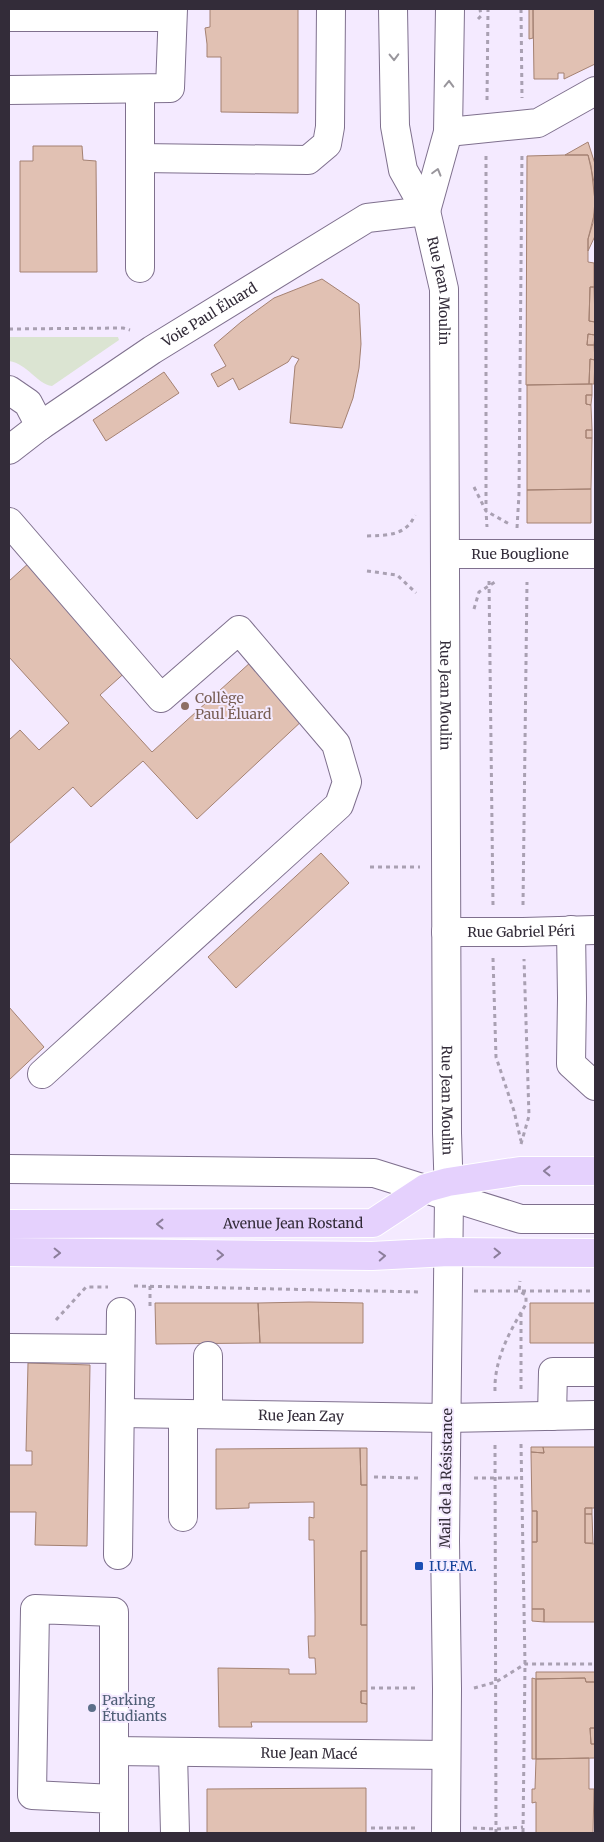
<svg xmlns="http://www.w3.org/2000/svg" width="604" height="1842" font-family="Merriweather,serif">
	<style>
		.green { fill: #dbe4d2 }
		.building { fill: #e1c1b3; stroke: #a48172 }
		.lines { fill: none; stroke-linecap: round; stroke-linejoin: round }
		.minor-casing { stroke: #7f708e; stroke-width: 30 }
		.major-casing { stroke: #fff; stroke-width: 30 }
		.path { stroke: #a9a0b2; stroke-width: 3; stroke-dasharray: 4 4; stroke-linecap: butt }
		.minor { stroke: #fff; stroke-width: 28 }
		.major { stroke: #e5d1fd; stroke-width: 28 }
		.oneway { stroke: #99969c }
		.oneway2 { stroke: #8c7e9b }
		.education-dot { fill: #8d6e63; stroke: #f4eaff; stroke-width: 2 }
		.transit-dot { fill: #1a4fb4; stroke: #f4eaff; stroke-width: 2 }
		.service-dot { fill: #5c6f8a; stroke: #f4eaff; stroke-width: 2 }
		.labels { text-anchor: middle; stroke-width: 4; stroke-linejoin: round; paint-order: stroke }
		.street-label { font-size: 14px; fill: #332c39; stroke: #f4eaff }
		.education-label { font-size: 14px; fill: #785e54; stroke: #f4eaff; text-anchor: start }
		.transit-label { font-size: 14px; fill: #164399; stroke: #f4eaff; text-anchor: start }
		.service-label { font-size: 14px; fill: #4e5e75; stroke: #f4eaff; text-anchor: start }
	</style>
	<rect width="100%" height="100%" fill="#f4eaff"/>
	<path class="green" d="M9,337H118L119,340L52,386C37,384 28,364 9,361Z"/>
	<path class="building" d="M210,9H298V113L221,112V57H207V44L205,28L210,27Z
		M529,9H533V38L529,39Z
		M533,9H595V64L564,79V73H558V79H534Z
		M588,142L595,164V236L588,251V239L593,223L595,201L591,166L588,155H565Z
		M33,146H82L83,160L96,161L97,272H20V161H33Z
		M565,155H588L594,182L595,211L588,239V262L594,263V287H590L589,321L595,322V335L588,334L587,345H594L595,360L590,359L589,384L526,385L527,156Z
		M322,279L359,304L361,344L359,368L353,398L342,428L290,423L295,366L299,359L292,356L288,362L239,390L233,378L218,387L211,374L226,366L214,345L241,322L274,298Z
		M590,287H594L595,322L589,321Z
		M588,334L595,335L594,345H587Z
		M590,359L595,360L594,384H589Z
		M164,372L179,393L106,441L93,420Z
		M592,384V395H586V404L591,405L592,430H586V438H592L591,489L527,490V385Z
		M586,395H592L591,405L586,404Z
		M586,430H592V438H586Z
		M591,489V523H527V490Z
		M30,562L129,669L100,695L152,752L252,661L305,718L197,819L143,761L91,807L73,787L9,844V740L20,730L39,750L69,723L9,657V581Z
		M321,853L349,883L236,988L208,957Z
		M9,1007L44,1047L9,1080Z
		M309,1302L363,1303V1343H260L258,1303Z
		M155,1303H258L260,1343L156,1344Z
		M530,1303H595V1343H530Z
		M28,1363L90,1365L87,1546L35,1545L36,1512H9V1465H32V1451H26Z
		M531,1447H543L544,1453L531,1452Z
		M543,1447H595V1508H585V1543L595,1544V1622H544V1609H532V1542H537V1511H532L531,1452L544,1453Z
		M360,1448H367V1485H361Z
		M360,1448L361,1485H367V1551H361V1625H367V1691H361V1703L367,1704V1722H251L252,1727H219L218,1668L289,1669V1674H316L315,1658H309L308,1636H315V1616L314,1540H309V1517L314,1518V1502L249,1503V1508L216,1509V1449Z
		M585,1508H592V1514H585Z
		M532,1511H537V1542H532Z
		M585,1514H592L593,1543H585Z
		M361,1551H367V1625H361Z
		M532,1609H544V1622L532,1621Z
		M536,1672H595V1682H586L585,1678L536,1679Z
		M532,1678L536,1679V1759H532Z
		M585,1678L586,1682H595V1728H590L591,1744H595V1758L536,1759V1679Z
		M361,1691H367V1704L361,1703Z
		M590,1728H595V1744H591Z
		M589,1758V1789H594L593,1833H536V1802L532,1803V1789H535L536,1759Z
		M366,1788V1833H207V1789Z"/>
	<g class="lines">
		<g class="minor-casing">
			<g id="minor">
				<path id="s1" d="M393,9L395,126L403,170L426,211L444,289L447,1133L449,1197L445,1541L447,1689L446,1833"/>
				<path d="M9,17H172"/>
				<path d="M140,89V268"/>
				<path d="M9,90L170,88L173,9"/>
				<path d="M448,132L538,123L595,91"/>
				<path d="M140,158L308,160L327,144L330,127L331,9"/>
				<path d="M426,211L448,132L450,9"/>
				<path d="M9,390L28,403L40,426"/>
				<path id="s2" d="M9,450L40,426L152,350L367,218L426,211"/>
				<path d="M9,522L161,698L239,630L336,744L347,782L339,805L42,1074"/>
				<path id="s3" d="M445,554H595"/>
				<path d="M571,930L572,998L571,1064L595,1086"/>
				<path id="s4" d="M446,932H523L595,930"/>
				<path d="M9,1169L374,1173L521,1219H595"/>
				<path d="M9,1348L120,1349"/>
				<path id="s5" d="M120,1413L446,1418L595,1415"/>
				<path d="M208,1414V1356"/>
				<path d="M552,1416L553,1372H595"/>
				<path d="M183,1517V1414"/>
				<path d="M118,1555L121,1312"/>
				<path id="s6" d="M114,1751L446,1755"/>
				<path d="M173,1753L175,1833"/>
				<path d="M114,1833V1612L35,1609L32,1795L114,1799"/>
			</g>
		</g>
		<g class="major-casing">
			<g id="major">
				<path id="s7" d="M9,1224L373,1223L426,1188L448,1182L520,1171H595"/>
				<path d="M9,1252L372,1256L448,1252L595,1253"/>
			</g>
		</g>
		<path class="path" d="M521,9L522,98
			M478,19L481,16L480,9
			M487,100L488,9
			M486,156V511L487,527
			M9,329L123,328L130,330
			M474,487L486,511L511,525
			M517,528L519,494L522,152
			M367,536C388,535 406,536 415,515
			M367,571L397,575L416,593
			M489,581L493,905
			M474,609L479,592L495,582
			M370,867H420
			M523,905L527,582
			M493,958L496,1057L514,1111L521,1141
			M521,1144L529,1116L524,959
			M134,1286L420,1292
			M150,1286V1308
			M474,1291H595
			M521,1313V1390
			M56,1320L86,1287H108
			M495,1391C494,1359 510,1331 526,1304V1295L519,1291L520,1281
			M521,1444L525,1664L523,1833
			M495,1445L496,1833
			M374,1477L418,1478
			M474,1478H521
			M371,1688H419
			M474,1688L496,1682L525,1664H595
			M371,1828H418
			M473,1828L496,1829L523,1827"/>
		<use href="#minor" class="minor"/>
		<use href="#major" class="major"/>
	</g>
	<defs><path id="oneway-chevron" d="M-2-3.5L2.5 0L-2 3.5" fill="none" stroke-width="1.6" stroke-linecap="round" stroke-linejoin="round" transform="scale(1.25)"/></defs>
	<g class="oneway">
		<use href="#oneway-chevron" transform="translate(394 57) rotate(89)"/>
		<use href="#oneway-chevron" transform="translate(449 84) rotate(-89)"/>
		<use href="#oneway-chevron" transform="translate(437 172) rotate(-74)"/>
	</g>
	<g class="oneway2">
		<use href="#oneway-chevron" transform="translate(547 1171) rotate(-180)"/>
		<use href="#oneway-chevron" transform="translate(160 1224) rotate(180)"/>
		<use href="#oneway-chevron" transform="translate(57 1253) rotate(1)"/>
		<use href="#oneway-chevron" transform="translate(497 1253) rotate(1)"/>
		<use href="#oneway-chevron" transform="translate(220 1255) rotate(1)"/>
		<use href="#oneway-chevron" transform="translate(382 1256) rotate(-3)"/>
	</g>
	<circle class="education-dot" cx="185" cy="706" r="5"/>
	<rect class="transit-dot" x="414" y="1561" width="10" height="10" rx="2.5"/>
	<circle class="service-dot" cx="92" cy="1708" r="5"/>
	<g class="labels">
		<g class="street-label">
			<text dy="5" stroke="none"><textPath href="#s1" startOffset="290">Rue Jean Moulin</textPath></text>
			<text dy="5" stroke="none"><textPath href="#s2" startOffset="242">Voie Paul Éluard</textPath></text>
			<text dy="5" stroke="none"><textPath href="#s3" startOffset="75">Rue Bouglione</textPath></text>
			<text dy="5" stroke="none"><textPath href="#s1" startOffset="695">Rue Jean Moulin</textPath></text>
			<text dy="5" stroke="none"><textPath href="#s4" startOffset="75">Rue Gabriel Péri</textPath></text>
			<text dy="5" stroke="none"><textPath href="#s1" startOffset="1100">Rue Jean Moulin</textPath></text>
			<text dy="5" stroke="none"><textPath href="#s7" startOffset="284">Avenue Jean Rostand</textPath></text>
			<text dy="5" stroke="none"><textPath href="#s5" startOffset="181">Rue Jean Zay</textPath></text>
			<text transform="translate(446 1478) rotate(-89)" y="5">Mail de la Résistance</text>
			<text dy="5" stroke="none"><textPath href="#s6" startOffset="195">Rue Jean Macé</textPath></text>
		</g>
		<g class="education-label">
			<text x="195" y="703">Collège<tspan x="195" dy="16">Paul Éluard</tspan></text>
		</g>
		<g class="transit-label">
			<text x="429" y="1571">I.U.F.M.</text>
		</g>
		<g class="service-label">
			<text x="102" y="1705">Parking<tspan x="102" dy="16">Étudiants</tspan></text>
		</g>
	</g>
	<rect width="604" height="1842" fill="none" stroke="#332c39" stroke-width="20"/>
</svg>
